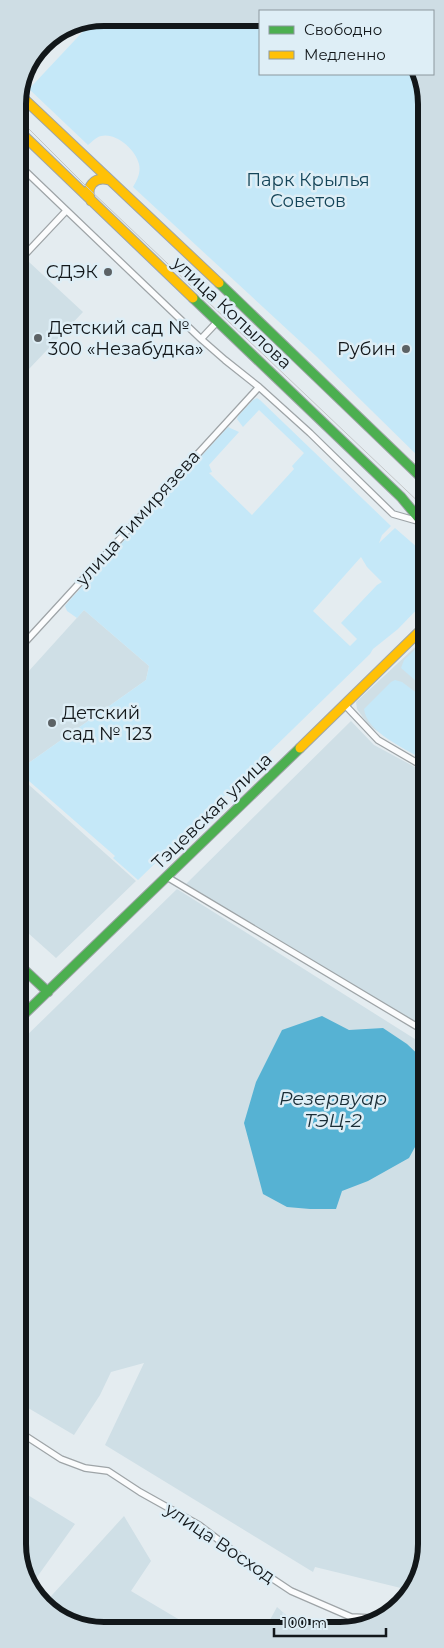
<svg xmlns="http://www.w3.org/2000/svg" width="444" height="1648" font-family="Montserrat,sans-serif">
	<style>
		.built { fill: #cfdfe6 }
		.green { fill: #c5e8f8; fill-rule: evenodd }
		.water { fill: #56b2d3 }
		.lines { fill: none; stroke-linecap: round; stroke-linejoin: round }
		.street-casing { stroke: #9ea4a7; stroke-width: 8 }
		.fast-casing { stroke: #9ea4a7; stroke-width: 11 }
		.slow-casing { stroke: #9ea4a7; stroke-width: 11 }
		.street { stroke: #fbfcfd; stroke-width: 5.5 }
		.fast { stroke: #4caf50; stroke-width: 9 }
		.slow { stroke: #ffc107; stroke-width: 9 }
		.tram { stroke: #c4c6c7; stroke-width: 1 }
		.rail-casing { stroke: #c4c6c7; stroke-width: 4.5 }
		.rail { stroke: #deeef6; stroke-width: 2.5; stroke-dasharray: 8; stroke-linecap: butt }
		.poi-dot { fill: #5c6265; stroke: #deeef6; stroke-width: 2 }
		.labels { text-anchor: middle; stroke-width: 5; stroke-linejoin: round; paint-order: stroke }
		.park-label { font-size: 18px; fill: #144458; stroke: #deeef6 }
		.poi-label { font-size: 18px; fill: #12171a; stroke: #deeef6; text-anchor: end }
		.street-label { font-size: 18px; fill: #12171a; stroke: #deeef6 }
		.water-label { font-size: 19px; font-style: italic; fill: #1a2e37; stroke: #deeef6 }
		.rim { fill: none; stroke: #12171a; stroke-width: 6 }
	</style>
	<rect width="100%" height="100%" fill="#e4ecf0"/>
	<path class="built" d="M29,262L83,312L29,369L21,366L18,363V275Z
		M84,610L149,666L146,680L23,767L18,762V683Z
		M426,637V761L374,729L367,723L357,709L356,702Z
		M351,721L374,745L426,773V1032L186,884Z
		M18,775L136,881L56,958L18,924Z
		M177,889L426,1046V1549L409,1590L315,1567L313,1572L105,1445L144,1363L111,1372L100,1395L74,1435L18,1402V1044Z
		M18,1489L75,1524L32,1584L18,1555Z
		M124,1516L151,1561L131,1591L195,1629H87L43,1605Z
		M277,1607L303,1630L265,1629Z"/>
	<path class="green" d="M260,22V74H417L426,93V464L316,356L133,187C137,180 141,173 139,164C136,150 116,132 101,136C96,137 92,142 88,145L29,89L90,24Z
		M257,398L260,400L391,526L382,535L379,543L395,528L426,555V600L398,629L373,649L370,654L138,880L113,858L115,856L29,781L24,774L23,767L146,680L149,666L84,610L77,618L67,611L65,606L69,601L228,427L239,432L209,465L212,472L209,473L252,515L294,469L292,466L304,453L259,410L243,427L237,419L238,416L253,400ZM361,557L367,567L382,582L377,585L341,623L357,639L350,646L313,611Z
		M426,639V683L423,687L401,668L404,660Z
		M395,680L402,682L426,700V761C406,749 367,733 364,709L391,682Z"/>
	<path class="water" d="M322,1016L349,1030L383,1028L407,1044L426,1062V1127L409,1158L368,1181L342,1191L336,1209H310L287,1207L263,1194L244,1123L256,1082L282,1030Z"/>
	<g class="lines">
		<g class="street-casing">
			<path id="street" d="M18,164L201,339L225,360L259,387L310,433L393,514L421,522
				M18,262L66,211
				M201,339L217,322
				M18,650L259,387
				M345,705L378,740L426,768
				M167,877L426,1032
				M18,1431L61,1459L85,1468L108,1471L140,1492L199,1525L249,1563L291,1591L351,1617L373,1618"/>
		</g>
		<g class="fast-casing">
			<path id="fast" d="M219,283L426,482
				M193,298L401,497L426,527
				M18,964L48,992
				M18,1020L300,748"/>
		</g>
		<g class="slow-casing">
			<path id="slow" d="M20,95L219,283
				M18,130L193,298
				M91,201C85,187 94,176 109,180
				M300,748L426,625"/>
		</g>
		<use href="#street" class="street"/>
		<use href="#fast" class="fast"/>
		<use href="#slow" class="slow"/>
		<path class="tram" d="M18,118L88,188L426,509"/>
		<g class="rail-casing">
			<path id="rail" d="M413,1581L420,1533L426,1458"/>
		</g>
		<use href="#rail" class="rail"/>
	</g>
	<g class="poi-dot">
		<circle cx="108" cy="272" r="5"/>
		<circle cx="38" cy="338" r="5"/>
		<circle cx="406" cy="349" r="5"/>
		<circle cx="52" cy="723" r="5"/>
	</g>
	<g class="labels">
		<g class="park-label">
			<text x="308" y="186">Парк Крылья<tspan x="308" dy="21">Советов</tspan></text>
		</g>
		<g class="poi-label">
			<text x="98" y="278">СДЭК</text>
			<text x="48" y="334" text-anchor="start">Детский сад №<tspan x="48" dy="21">300 «Незабудка»</tspan></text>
			<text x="396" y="355">Рубин</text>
			<text x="62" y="719" text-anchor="start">Детский<tspan x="62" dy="21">сад № 123</tspan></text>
		</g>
		<g class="street-label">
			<text transform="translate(232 313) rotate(43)" y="6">улица Копылова</text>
			<text transform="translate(138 518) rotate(-48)" y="6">улица Тимирязева</text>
			<text transform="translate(212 811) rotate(-44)" y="6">Тэцевская улица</text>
			<text transform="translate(220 1543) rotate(34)" y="6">улица Восход</text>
		</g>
		<g class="water-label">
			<text x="333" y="1105">Резервуар<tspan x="333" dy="22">ТЭЦ-2</tspan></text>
		</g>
	</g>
	<path d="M0 0H444V1648H0ZM104 26H340A78 78 0 0 1 418 104V1544A78 78 0 0 1 340 1622H104A78 78 0 0 1 26 1544V104A78 78 0 0 1 104 26Z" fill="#cedde4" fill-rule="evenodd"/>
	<path class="rim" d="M104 26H340A78 78 0 0 1 418 104V1544A78 78 0 0 1 340 1622H104A78 78 0 0 1 26 1544V104A78 78 0 0 1 104 26Z"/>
	<rect x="259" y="10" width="175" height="65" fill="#deeef6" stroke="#8c989e"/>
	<rect x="269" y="26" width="25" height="8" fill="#4caf50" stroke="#8c989e"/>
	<text x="304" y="35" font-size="15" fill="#12171a">Свободно</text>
	<rect x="269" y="51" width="25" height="8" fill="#ffc107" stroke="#8c989e"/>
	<text x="304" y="60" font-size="15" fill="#12171a">Медленно</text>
	<path d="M274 1628v8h112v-8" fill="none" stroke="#12171a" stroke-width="2.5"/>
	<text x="282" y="1628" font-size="15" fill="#12171a" stroke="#deeef6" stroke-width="4" paint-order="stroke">100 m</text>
</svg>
